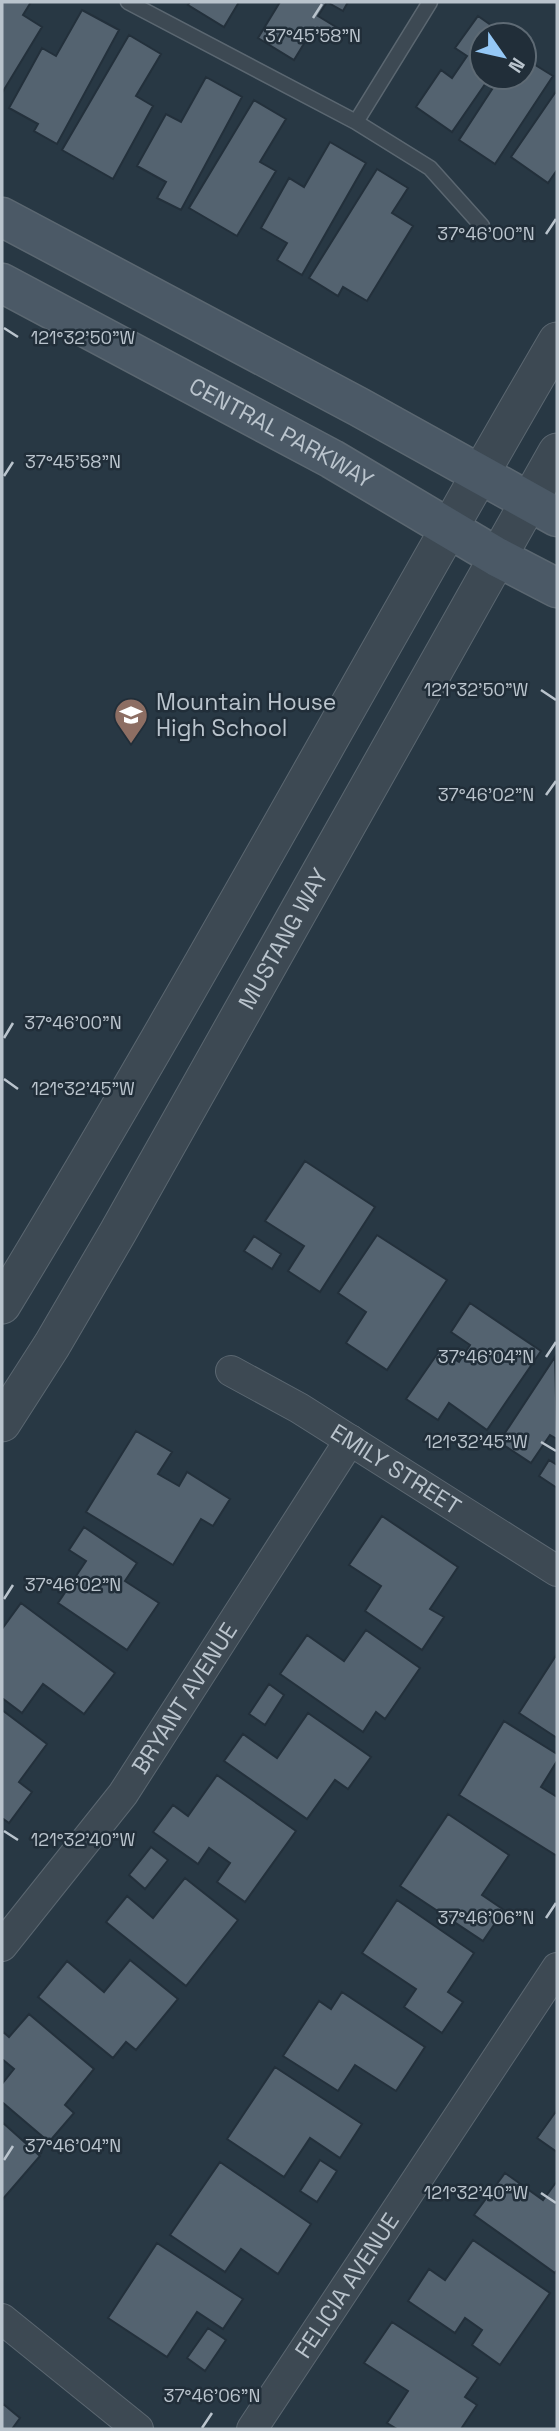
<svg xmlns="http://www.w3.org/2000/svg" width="559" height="2431" font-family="'Space Grotesk',sans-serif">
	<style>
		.building { fill: #546370; stroke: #23303b; stroke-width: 2 }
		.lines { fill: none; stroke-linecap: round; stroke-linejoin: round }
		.service-casing { stroke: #5b6771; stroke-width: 17 }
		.minor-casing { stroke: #5b6771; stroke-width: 32 }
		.tertiary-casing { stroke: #5b6771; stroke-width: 39 }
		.secondary-casing { stroke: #5b6771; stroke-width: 41 }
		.service { stroke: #3d4953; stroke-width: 14 }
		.minor { stroke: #3d4953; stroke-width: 30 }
		.tertiary { stroke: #3d4953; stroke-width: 37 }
		.secondary { stroke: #4b5966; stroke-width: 38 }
		.ticks { fill: none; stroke: #bac4cd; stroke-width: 2.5 }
		.labels { text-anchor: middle; stroke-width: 5; stroke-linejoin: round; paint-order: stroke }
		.street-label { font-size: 23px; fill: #bac4cd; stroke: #212e39 }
		.poi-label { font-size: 23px; fill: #bac4cd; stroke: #212e39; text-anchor: start }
		.ticks-label { font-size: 18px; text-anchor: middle; fill: #bac4cd; stroke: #212e39; stroke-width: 5; stroke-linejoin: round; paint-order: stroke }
	</style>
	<rect width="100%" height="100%" fill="#283844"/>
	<path class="building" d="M2,2H31L23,15L42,27L2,93Z
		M190,2H239L224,27L188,5Z
		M280,2H327L318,16L336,27L327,41L311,32L294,60L258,38Z
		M327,2H348L343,11Z
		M82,10L119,30L57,144L34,131L38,124L9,108L42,48L56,56Z
		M478,16L505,35H482V77H490L452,132L416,107L441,70L452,78L467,56L455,48Z
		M129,35L161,54L136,96L153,106L113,179L62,150Z
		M524,58L553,76L495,164L459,140L500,77H524Z
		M206,77L242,97L181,210L157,198L166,182L137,166L166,114L181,122Z
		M557,90V170L548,183L511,157Z
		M254,100L286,119L260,162L276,171L237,236L189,208Z
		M330,142L366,163L302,275L277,260L287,243L261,228L289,178L304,187Z
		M377,169L408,188L392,213L413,226L367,301L343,287L338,296L309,278Z
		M305,1161L375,1207L320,1292L288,1271L304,1246L265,1221Z
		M377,1235L447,1280L387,1370L346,1343L366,1312L338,1293Z
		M254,1236L281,1254L272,1269L244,1251Z
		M470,1303L541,1351L487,1430L449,1403L438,1420L406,1399L440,1350L459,1362L470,1345L451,1332Z
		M555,1357L557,1439L550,1435L531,1463L499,1442Z
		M136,1431L172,1452L158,1474L179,1486L187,1472L230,1499L213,1526L201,1519L173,1565L86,1512Z
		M549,1460L557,1465V1488L539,1476Z
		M382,1516L458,1567L430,1609L444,1617L422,1650L365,1611L381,1586L349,1565Z
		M84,1527L137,1563L125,1581L159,1603L127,1650L58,1603L86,1561L69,1550Z
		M21,1603L115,1673L84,1714L43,1684L22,1713L2,1698V1629Z
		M366,1630L420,1668L385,1719L376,1712L363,1732L280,1674L307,1635L344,1661Z
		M557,1654V1738L519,1713Z
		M269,1684L284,1695L265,1725L249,1714Z
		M2,1710L47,1744L19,1782L32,1792L9,1823L2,1818Z
		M308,1713L371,1757L348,1789L335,1780L307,1819L224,1761L243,1734L277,1758Z
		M504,1721L557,1754V1761L541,1787L557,1797V1856L459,1795Z
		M217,1775L296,1831L245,1902L217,1882L230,1863L209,1848L198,1864L153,1832L173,1805L188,1816Z
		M448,1814L509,1855L482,1895L504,1910L483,1941L400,1886Z
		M151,1847L168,1860L145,1889L129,1875Z
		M185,1878L238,1920L186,1986L106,1922L127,1896L153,1918Z
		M397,1900L474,1953L448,1992L463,2002L442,2033L404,2007L416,1989L362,1953Z
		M130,1960L178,1999L136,2050L126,2042L113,2058L38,1997L67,1961L104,1992Z
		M342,1992L425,2047L396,2091L355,2065L338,2091L283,2056L319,2001L331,2009Z
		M29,2014L94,2069L65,2105L74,2113L49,2142L2,2102V2084L14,2069L2,2059V2031L9,2037Z
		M275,2067L362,2124L340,2158L310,2138L284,2177L227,2139Z
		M557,2110V2152L537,2138Z
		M2,2122L40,2156L2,2200Z
		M320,2160L337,2171L317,2202L300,2191Z
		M220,2162L311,2224L278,2274L241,2249L225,2272L170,2235Z
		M505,2173L543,2200L557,2181V2270L555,2273L474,2215Z
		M473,2240L550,2293L500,2365L472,2345L482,2330L465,2318L455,2333L408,2301L429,2269L445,2280Z
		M157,2243L243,2299L223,2329L197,2312L167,2357L108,2318Z
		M392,2322L478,2378L465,2397L477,2405L461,2429H397L387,2423L408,2391L364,2363Z
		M208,2328L226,2340L205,2371L187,2358Z
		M2,2403L20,2418L12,2429H2Z"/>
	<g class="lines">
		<g class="service-casing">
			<path id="service" d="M128,2L356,122L430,168L482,226
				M356,122L430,2"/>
		</g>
		<g class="minor-casing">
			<g id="minor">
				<path id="s1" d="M231,1371L299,1408L557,1571"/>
				<path id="s2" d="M2,1946L123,1794L350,1440"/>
				<path d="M2,2319L138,2429"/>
				<path id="s3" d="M252,2429L557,1968"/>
			</g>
		</g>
		<g class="tertiary-casing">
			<g id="tertiary">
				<path d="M2,1305C195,988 370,661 557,341"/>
				<path id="s4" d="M2,1423L52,1345L118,1232L557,452"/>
			</g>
		</g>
		<g class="secondary-casing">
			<g id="secondary">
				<path d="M2,217L359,407L557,517"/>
				<path id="s5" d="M2,283L332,459L497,557L557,588"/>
			</g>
		</g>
		<use href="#service" class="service"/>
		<use href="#minor" class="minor"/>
		<use href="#tertiary" class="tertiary"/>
		<use href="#secondary" class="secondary"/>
	</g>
	<path class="ticks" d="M313,18L322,4M546,234L556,219M4,328L18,337M4,476L13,462M541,690L556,700M546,795L556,781M4,1038L13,1023M4,1079L18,1089M546,1357L556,1342M541,1442L556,1451M4,1599L13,1585M4,1831L18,1840M546,1918L556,1903M4,2160L13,2146M541,2193L556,2203M202,2428L212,2413"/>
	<defs>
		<g id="school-pin" transform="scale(1.75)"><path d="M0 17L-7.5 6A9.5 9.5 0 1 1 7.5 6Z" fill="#8d6e63" stroke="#212e39"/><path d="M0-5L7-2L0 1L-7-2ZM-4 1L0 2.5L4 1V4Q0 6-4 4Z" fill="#fff"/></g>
	</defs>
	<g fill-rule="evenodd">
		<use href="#school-pin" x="131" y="715"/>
	</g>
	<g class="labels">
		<g class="street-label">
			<text dy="8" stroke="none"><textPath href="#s5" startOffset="317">CENTRAL PARKWAY</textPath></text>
			<text dy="8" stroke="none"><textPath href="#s4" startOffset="560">MUSTANG WAY</textPath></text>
			<text dy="8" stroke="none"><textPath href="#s1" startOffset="192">EMILY STREET</textPath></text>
			<text dy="8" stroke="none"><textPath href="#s2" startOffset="308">BRYANT AVENUE</textPath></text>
			<text dy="8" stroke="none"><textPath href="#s3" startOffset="172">FELICIA AVENUE</textPath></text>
		</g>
		<g class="poi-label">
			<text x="156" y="710">Mountain House<tspan x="156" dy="26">High School</tspan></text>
		</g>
	</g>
	<g class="ticks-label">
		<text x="313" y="42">37°45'58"N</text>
		<text x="486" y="240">37°46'00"N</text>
		<text x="83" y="344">121°32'50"W</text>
		<text x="73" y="468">37°45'58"N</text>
		<text x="476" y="696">121°32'50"W</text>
		<text x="486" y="801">37°46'02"N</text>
		<text x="73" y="1029">37°46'00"N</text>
		<text x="83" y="1095">121°32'45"W</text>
		<text x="486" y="1363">37°46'04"N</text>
		<text x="476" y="1448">121°32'45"W</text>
		<text x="73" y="1591">37°46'02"N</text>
		<text x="83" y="1846">121°32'40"W</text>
		<text x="486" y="1924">37°46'06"N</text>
		<text x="73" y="2152">37°46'04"N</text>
		<text x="476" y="2199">121°32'40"W</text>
		<text x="212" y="2402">37°46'06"N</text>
	</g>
	<rect width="559" height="2431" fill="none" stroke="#bac4cd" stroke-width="7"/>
	<g transform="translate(503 56) rotate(124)"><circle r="33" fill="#212e39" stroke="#5e6a74" stroke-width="2"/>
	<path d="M0-5L12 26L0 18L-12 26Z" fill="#95c8f6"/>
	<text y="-10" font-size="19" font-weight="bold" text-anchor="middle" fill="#bac4cd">N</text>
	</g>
</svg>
